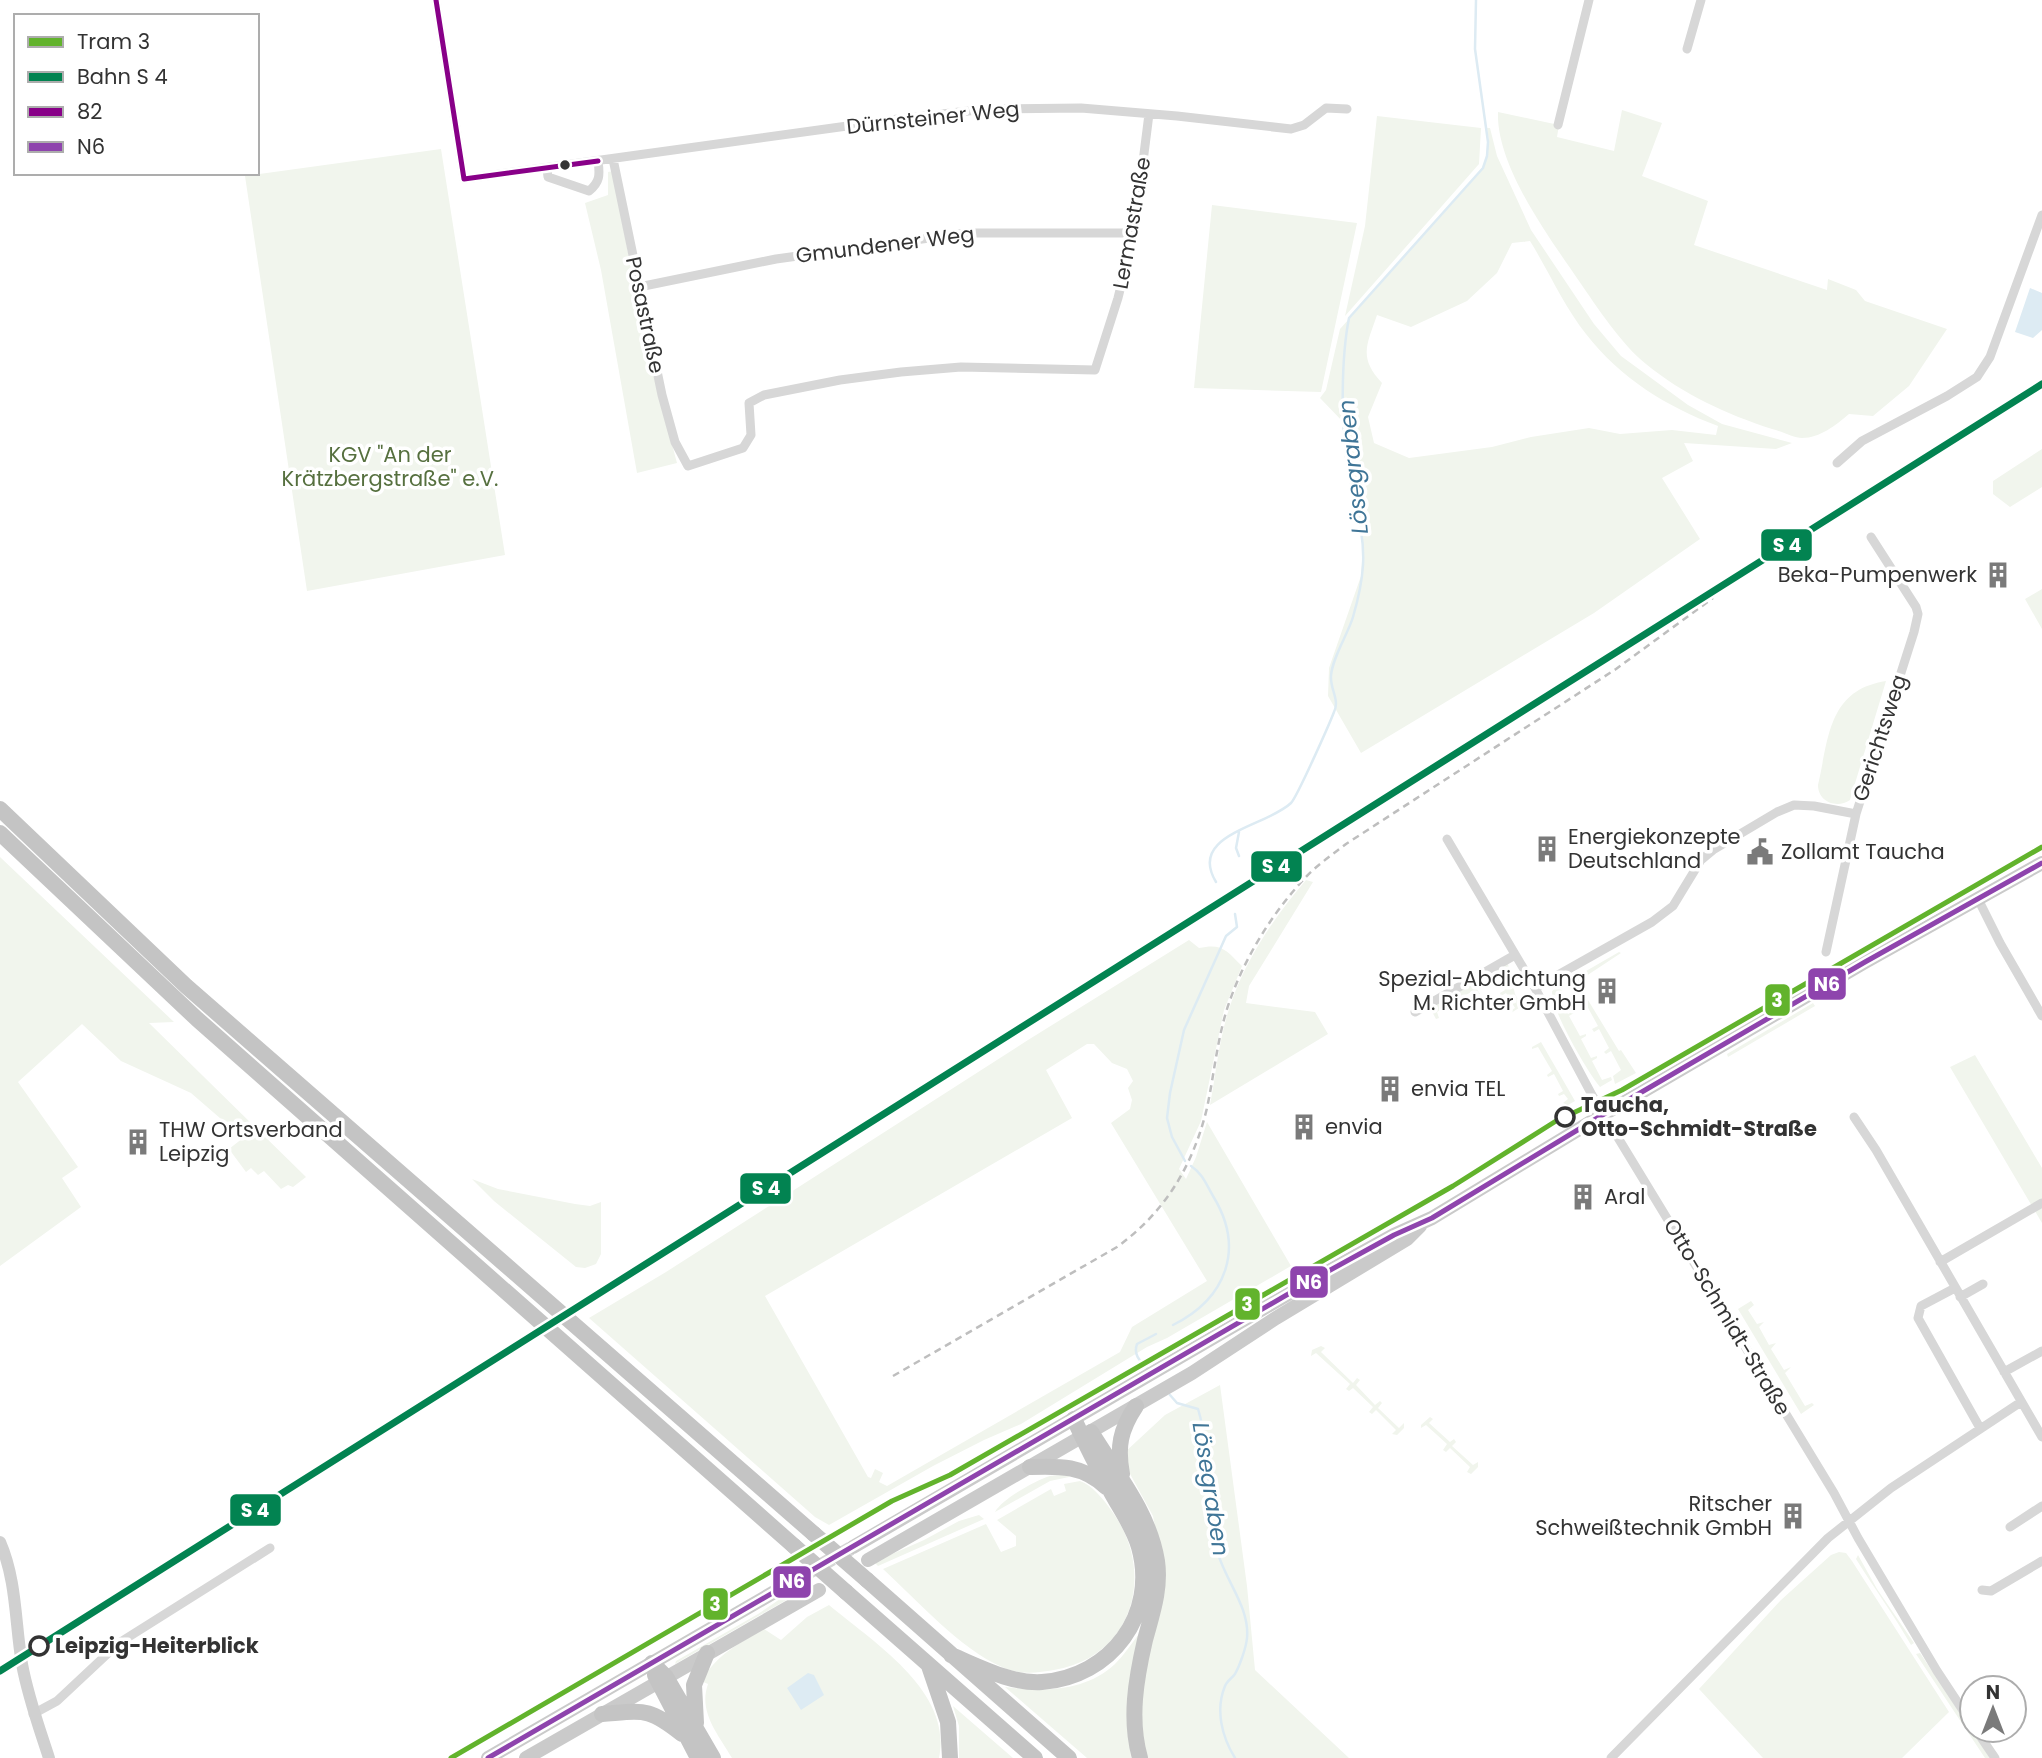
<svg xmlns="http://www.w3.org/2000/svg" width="2042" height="1758" font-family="Poppins,sans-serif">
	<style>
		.green { fill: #f1f5ed; fill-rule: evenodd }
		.water { fill: #ddebf3 }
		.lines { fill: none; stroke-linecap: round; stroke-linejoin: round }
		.stream { stroke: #ddebf3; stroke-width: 2.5 }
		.primary-tunnel { stroke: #d6d6d6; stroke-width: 14; stroke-dasharray: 14 7; stroke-linecap: butt }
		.street { stroke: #d7d7d7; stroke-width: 9 }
		.secondary { stroke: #d0d0d0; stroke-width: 12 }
		.primary { stroke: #cacaca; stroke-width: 14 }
		.highway { stroke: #c4c4c4; stroke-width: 16 }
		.rail { stroke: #bebebe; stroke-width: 2.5; stroke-dasharray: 7 5; stroke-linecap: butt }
		.highway-bridge { stroke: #c4c4c4; stroke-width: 16 }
		.bus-1-casing { stroke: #fff; stroke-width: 10 }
		.bus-2-casing { stroke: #fff; stroke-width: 10 }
		.bus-1 { stroke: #808; stroke-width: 5 }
		.bus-2 { stroke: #8e44ad; stroke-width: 5 }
		.rail-1-casing { stroke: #fff; stroke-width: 12 }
		.rail-1 { stroke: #028351; stroke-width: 7 }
		.tram-1-casing { stroke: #fff; stroke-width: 10 }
		.tram-1 { stroke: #62b32c; stroke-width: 5 }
		.bus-dot { fill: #333; stroke: #fff; stroke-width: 2.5 }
		.stop-dot { fill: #fff; stroke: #333; stroke-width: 3.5 }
		.labels { text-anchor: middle; stroke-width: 7; stroke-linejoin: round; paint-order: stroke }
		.street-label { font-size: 21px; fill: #333; stroke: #fff }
		.park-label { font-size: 21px; fill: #56703f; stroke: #fff }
		.poi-label { font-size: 21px; fill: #333; stroke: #fff; text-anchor: start }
		.stop-label { font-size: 21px; font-weight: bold; fill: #333; stroke: #fff; text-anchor: start }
		.water-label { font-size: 23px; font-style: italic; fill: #3f7597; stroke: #fff }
		.line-badge { stroke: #fff; stroke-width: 2.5 }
		.badge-label { font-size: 19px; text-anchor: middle; font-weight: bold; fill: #fff }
	</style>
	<rect width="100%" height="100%" fill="#fff"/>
	<path class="green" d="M1622,110L1662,123L1642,176L1708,201L1694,245L1827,290L1828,279L1856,290L1865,301L1947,329L1909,386L1873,416L1849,414C1836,425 1820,438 1802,438C1794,438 1781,431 1772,429C1726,414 1684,395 1646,364C1621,344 1597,307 1579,281C1549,237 1496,166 1498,112L1559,125L1557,137L1614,151Z
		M1377,116L1481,128L1479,164L1345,316L1365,226Z
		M1487,128H1490L1497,156L1531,230L1594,324L1621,356L1688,405L1722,424L1792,443L1776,449L1684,443L1693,461L1662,478L1700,539L1594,613L1361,753L1328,696L1329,668L1361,576L1363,546L1360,519L1347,460L1345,424L1320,398L1326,390L1340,329L1484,168L1489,141ZM1530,241C1548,270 1565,308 1586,334C1620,378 1667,407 1718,426L1716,435L1672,430L1620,434L1589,428L1531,437L1492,447L1409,458L1374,443L1368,417L1382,383C1358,357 1367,345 1377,315L1411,327L1467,301L1497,273L1512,243Z
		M441,149L505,555L307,591L245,176Z
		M613,171L644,340L677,463L637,473L601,270L585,203L608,195V172Z
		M1212,205L1357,223L1321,392L1194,388Z
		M2042,449V487L2010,507L1993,494V481Z
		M2042,589V629L2025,599Z
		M1886,681L1850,800C1837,809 1818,802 1818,785C1829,738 1828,690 1886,681Z
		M0,857L174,1022L149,1023L306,1177L293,1187L288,1185L281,1189L264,1171L258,1175L251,1168L246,1172L229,1149L243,1138L191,1093L121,1061L82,1024L18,1082L78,1167L62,1178L81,1207L0,1266Z
		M1306,880L1313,882L1249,986L1246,1003L1315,1012L1328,1034L1210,1105C1216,1073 1219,1040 1229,1009C1244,962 1274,917 1306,880Z
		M1189,940L1199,948C1222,943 1226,950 1242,966L1224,1010L1201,1121L1179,1169L1186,1179L1196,1157L1207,1122L1291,1266L1167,1338L1147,1347L1021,1424L984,1440L933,1466L829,1525L815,1517L589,1318L666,1272L1028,1040ZM1087,1044H1094L1112,1063L1127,1069L1133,1081L1128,1088L1132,1100L1130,1109L1111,1123L1207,1281L1132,1327L1120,1352L887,1486L879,1482L883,1473L875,1469L871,1478L868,1477L765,1296L1072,1118L1046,1070Z
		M1619,952L1621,953L1577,982L1619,1051L1621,1050L1636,1073L1615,1084L1613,1076L1621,1070L1611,1051L1606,1054L1604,1052L1609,1048L1599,1029L1594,1032L1592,1029L1598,1026L1587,1006L1581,1009L1580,1006L1586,1003L1574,983L1569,986L1567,982Z
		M1505,964H1508L1515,994L1522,1006L1511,1013L1510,1011L1515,1008L1506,993L1501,996L1500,993L1505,990L1496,975L1491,977V971Z
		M1472,982L1480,994L1476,996L1473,991L1457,1000L1459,1006L1456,1008L1453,1002L1437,1012L1439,1018L1436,1019L1430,1008Z
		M1559,986L1562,991L1557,994L1568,1014L1574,1011V1013L1569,1016L1580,1036L1586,1034V1036L1581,1039L1591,1058L1597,1056V1058L1592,1061L1602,1080L1611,1077L1612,1080L1600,1087C1587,1071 1551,1010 1552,991Z
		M1813,1003L1815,1006L1728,1057L1727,1054Z
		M1541,1042L1575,1101L1568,1105L1563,1103L1568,1099L1564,1094L1559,1096L1558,1094L1563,1091L1554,1074L1548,1077L1547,1075L1552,1071L1538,1047L1532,1049V1047Z
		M1975,1055L2042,1168V1223L1950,1067Z
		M472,1179L498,1189L575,1204L590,1206L601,1202V1254L596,1264L585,1268L576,1267L494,1201Z
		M1751,1301L1754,1305L1748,1310L1757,1324L1764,1322L1759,1327L1769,1345L1776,1343L1771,1349L1784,1370L1791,1367L1785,1373L1805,1406L1812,1403L1814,1405L1801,1414L1738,1309Z
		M1321,1346L1325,1348L1321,1352L1353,1383L1357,1378L1360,1380L1356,1385L1375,1405L1380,1401L1382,1403L1378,1408L1399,1428L1404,1423V1428L1397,1435L1392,1434L1396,1430L1376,1410L1372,1414L1369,1412L1373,1407L1353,1388L1349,1391L1346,1389L1350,1384L1316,1353L1311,1356L1312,1350Z
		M1220,1385L1247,1586L1255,1670L1349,1758H1146L1140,1729L1144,1674L1160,1611L1157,1537L1153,1516L1129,1472L1124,1453L1165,1415Z
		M1430,1417L1433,1419L1429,1423L1450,1442L1454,1439L1456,1442L1452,1446L1473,1465L1478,1462V1467L1471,1474L1467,1472L1470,1467L1450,1448L1446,1452L1443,1450L1447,1444L1426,1425L1421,1428V1425Z
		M1073,1474L1069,1477L1050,1481L995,1512C1002,1499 1036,1480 1050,1476C1057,1475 1065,1475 1073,1474Z
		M1080,1481C1092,1485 1104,1500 1111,1510C1157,1571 1134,1657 1054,1670C1037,1673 1019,1675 1002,1667C960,1649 918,1601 883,1569L986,1524L1001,1552L1016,1546V1536L997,1520L1051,1489L1054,1496L1066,1491L1064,1484Z
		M979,1515L984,1519L878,1566L874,1562L924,1540L959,1521Z
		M1839,1552L1846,1553L1852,1561L1949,1712L1902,1758H1763L1699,1689L1781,1600L1831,1555Z
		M1858,1555L1877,1589L1914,1643L1911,1645C1894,1615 1874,1588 1856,1559Z
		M805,1582L809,1587L675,1664L676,1661L758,1614Z
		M829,1605C873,1642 953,1691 939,1758H732C718,1734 698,1712 708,1684L701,1681C719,1653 735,1646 764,1629L781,1640L807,1617Z
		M1139,1634C1129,1676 1126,1715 1131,1758H1087L1005,1687C1042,1692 1085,1692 1115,1664C1124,1655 1131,1644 1139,1634Z
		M1920,1653L1990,1758H1985L1916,1654Z
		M953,1706L1013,1758H959V1726Z"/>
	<path class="water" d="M2030,288L2042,293V330L2033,338L2015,332Z
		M808,1673L814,1675L824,1695L801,1710L787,1688Z"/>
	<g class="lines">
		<path class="stream" d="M1239,856L1236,848L1239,832
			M1216,882C1187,834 1266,827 1291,803C1297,797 1329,725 1334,712C1340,700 1330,689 1331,676C1332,658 1348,634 1353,617C1358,600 1362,582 1363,565C1365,530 1353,499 1347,466C1341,425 1341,358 1349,318L1483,168L1487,156L1488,142L1475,49L1476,0
			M1185,1161L1172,1137L1167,1118L1170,1093L1184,1030L1226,936L1237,927L1235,914
			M1173,1325C1227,1298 1245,1248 1213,1196C1206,1184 1203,1174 1191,1166
			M1148,1369C1140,1361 1133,1355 1137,1344L1156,1334
			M1170,1395L1177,1403L1198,1409C1212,1454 1205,1502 1216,1547C1223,1578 1250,1606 1247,1638C1246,1648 1240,1665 1235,1674C1232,1678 1227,1681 1225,1686C1215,1710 1222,1737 1235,1758"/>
		<path class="primary-tunnel" d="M802,1576L853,1547"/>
		<path class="street" d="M436,0L464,179L898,119L986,109L1081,108L1177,116L1291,129L1304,125L1326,108L1347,109
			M1687,49L1701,0
			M1558,125L1589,0
			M613,159L662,395L675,442L688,466L743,448L751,435L749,403L764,395L840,380L901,372L961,367L1095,370L1118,298L1134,233L1149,114
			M547,169L548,177L589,191C600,182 600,175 598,161
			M639,287L776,259L966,233H1134
			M1837,463L1862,441L1947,396L1977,377L1990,357L2042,215
			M1447,839L1535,988L1592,1095L1834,1493L1858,1538L1937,1671L1972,1724
			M1978,899L2000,943L2042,1016
			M1826,952L1856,814L1914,632L1918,614L1916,607L1871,537
			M1535,988L1652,922L1673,906L1701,860L1713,850L1777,812L1794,805L1814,806L1856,814
			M1415,1012L1515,955
			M1854,1117L1876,1150L2042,1437
			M1940,1262L2042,1203
			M1955,1288L1921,1306L1918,1318L1980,1428
			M1960,1297L1983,1284
			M2004,1372L2042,1351
			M2010,1527L2042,1506
			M1982,1590L1991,1591L2042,1561
			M33,1714L57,1701L119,1643L270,1548
			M1976,1730L1995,1758
			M1611,1758L1828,1538L1891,1488L2021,1402"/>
		<path class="secondary" d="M0,1542C17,1581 15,1624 22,1664C28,1697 39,1727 49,1758"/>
		<path class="primary" d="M853,1547L1314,1279L1394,1235L1432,1218L1604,1114L1865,962L2042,863
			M868,1560L1192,1373L1276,1318L1407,1239L1420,1226
			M488,1758L802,1576
			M526,1758L819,1590"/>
		<path class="highway" d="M0,809L186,986L814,1534
			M0,833L197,1019L794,1546
			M1091,1432C1116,1473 1149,1512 1157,1561C1161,1589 1152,1614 1145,1640C1136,1679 1129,1719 1140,1758
			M1030,1467C1059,1466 1083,1465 1106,1487
			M1122,1474C1117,1447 1120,1430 1136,1406
			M867,1580L1069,1758
			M846,1592L1035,1758
			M951,1655C980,1667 1011,1684 1042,1682C1111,1677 1158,1614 1139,1547C1133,1526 1120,1509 1110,1490C1097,1467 1085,1443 1074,1419
			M652,1663L666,1677L713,1758
			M929,1666L948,1722L950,1758
			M655,1675L698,1758
			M602,1714C644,1711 648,1707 682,1734
			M696,1723L694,1685L707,1653"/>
		<path class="rail" d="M893,1376L1117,1247C1165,1212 1193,1166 1207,1108C1214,1075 1217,1041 1227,1009C1242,962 1271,914 1305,878C1317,865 1332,855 1346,844L1616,669L1713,598"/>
		<path class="highway-bridge" d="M814,1534L867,1580
			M794,1546L846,1592"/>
		<g class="bus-1-casing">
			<path id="bus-1" d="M436,0L464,179
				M464,179L598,161"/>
		</g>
		<g class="bus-2-casing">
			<path id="bus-2" d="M488,1758L1314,1279L1394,1235L1432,1218L1604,1114L1865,962L2042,863"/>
		</g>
		<use href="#bus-1" class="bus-1"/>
		<use href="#bus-2" class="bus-2"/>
		<g class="rail-1-casing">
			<path id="rail-1" d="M0,1671L2042,384"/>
		</g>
		<use href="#rail-1" class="rail-1"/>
		<g class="tram-1-casing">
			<path id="tram-1" d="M451,1758L892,1501L950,1475L1453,1186L1556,1121L1622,1090L2042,847"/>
		</g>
		<use href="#tram-1" class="tram-1"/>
	</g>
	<defs>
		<g id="building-bare" transform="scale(2.1)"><path d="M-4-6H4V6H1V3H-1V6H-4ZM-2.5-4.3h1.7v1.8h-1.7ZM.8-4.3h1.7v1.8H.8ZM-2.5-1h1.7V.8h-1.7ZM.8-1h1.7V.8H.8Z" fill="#7a7a7a" stroke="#fff" stroke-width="2.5" paint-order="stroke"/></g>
		<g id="civic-bare" transform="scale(2.1)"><path d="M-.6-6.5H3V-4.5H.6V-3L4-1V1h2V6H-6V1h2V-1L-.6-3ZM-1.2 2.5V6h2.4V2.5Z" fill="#7a7a7a" stroke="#fff" stroke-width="2.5" paint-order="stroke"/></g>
	</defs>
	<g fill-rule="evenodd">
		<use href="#building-bare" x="1998" y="575"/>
		<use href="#building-bare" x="1547" y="849"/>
		<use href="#civic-bare" x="1760" y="852"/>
		<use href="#building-bare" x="1607" y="991"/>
		<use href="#building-bare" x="1390" y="1089"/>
		<use href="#building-bare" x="1304" y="1127"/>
		<use href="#building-bare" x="138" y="1142"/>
		<use href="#building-bare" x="1583" y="1197"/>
		<use href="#building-bare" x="1793" y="1516"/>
	</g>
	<circle class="bus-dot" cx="565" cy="165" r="6"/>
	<g class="stop-dot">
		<circle cx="1565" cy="1117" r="9"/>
		<circle cx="39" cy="1646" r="9"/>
	</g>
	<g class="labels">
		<g class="street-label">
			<text transform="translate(933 118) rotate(-6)" y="7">Dürnsteiner Weg</text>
			<text transform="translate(1132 223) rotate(-80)" y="7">Lermastraße</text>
			<text transform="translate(885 245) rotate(-7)" y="7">Gmundener Weg</text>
			<text transform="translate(645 315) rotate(78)" y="7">Posastraße</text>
			<text transform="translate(1880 738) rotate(-72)" y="7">Gerichtsweg</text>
			<text transform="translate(1727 1317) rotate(59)" y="7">Otto-Schmidt-Straße</text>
		</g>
		<g class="park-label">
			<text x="390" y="462">KGV "An der<tspan x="390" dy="24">Krätzbergstraße" e.V.</tspan></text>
		</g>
		<g class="poi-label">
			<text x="1977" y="582" text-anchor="end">Beka-Pumpenwerk</text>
			<text x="1568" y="844">Energiekonzepte<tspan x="1568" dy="24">Deutschland</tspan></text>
			<text x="1781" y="859">Zollamt Taucha</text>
			<text x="1586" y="986" text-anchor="end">Spezial-Abdichtung<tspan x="1586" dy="24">M. Richter GmbH</tspan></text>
			<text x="1411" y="1096">envia TEL</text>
			<text x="1325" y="1134">envia</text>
			<text x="159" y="1137">THW Ortsverband<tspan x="159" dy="24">Leipzig</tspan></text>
			<text x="1604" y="1204">Aral</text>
			<text x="1772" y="1511" text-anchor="end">Ritscher<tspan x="1772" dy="24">Schweißtechnik GmbH</tspan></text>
		</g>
		<g class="stop-label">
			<text x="1581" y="1112">Taucha,<tspan x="1581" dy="24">Otto-Schmidt-Straße</tspan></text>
			<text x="55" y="1653">Leipzig-Heiterblick</text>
		</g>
		<g class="water-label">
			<text transform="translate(1353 467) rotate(-96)" y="8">Lösegraben</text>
			<text transform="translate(1211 1489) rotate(81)" y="8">Lösegraben</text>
		</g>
	</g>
	<g class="line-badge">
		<rect x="1760" y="528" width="53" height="34" rx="7" fill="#028351"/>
		<rect x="1250" y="850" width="53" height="33" rx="7" fill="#028351"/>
		<rect x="1807" y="967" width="40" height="34" rx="7" fill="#8e44ad"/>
		<rect x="1764" y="983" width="27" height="34" rx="7" fill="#62b32c"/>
		<rect x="739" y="1172" width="53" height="33" rx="7" fill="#028351"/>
		<rect x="1289" y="1265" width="40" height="34" rx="7" fill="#8e44ad"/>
		<rect x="1234" y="1287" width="27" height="34" rx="7" fill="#62b32c"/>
		<rect x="229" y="1493" width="53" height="34" rx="7" fill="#028351"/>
		<rect x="772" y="1565" width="40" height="34" rx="7" fill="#8e44ad"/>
		<rect x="702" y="1587" width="27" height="34" rx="7" fill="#62b32c"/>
	</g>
	<g class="badge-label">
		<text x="1787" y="552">S 4</text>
		<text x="1276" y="873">S 4</text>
		<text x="1827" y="991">N6</text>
		<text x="1777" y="1007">3</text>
		<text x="766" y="1195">S 4</text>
		<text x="1309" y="1289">N6</text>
		<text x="1247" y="1311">3</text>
		<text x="255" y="1517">S 4</text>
		<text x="792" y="1588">N6</text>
		<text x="715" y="1611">3</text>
	</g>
	<rect x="14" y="14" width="245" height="161" fill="#ffffff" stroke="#adadad" stroke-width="2"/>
	<rect x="28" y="37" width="35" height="10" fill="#62b32c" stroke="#adadad" stroke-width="2"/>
	<text x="77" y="49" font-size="21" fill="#333333">Tram 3</text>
	<rect x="28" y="72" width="35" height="10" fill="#028351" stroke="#adadad" stroke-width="2"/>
	<text x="77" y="84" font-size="21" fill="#333333">Bahn S 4</text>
	<rect x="28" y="107" width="35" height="10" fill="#880088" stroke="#adadad" stroke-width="2"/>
	<text x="77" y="119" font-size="21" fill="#333333">82</text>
	<rect x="28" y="142" width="35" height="10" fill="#8e44ad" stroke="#adadad" stroke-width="2"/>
	<text x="77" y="154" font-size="21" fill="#333333">N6</text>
	<g transform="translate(1993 1709)"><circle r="33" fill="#ffffff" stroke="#adadad" stroke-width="2"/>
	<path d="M0-5L12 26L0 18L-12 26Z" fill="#7a7a7a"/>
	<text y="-10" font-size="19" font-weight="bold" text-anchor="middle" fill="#333333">N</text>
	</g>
</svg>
